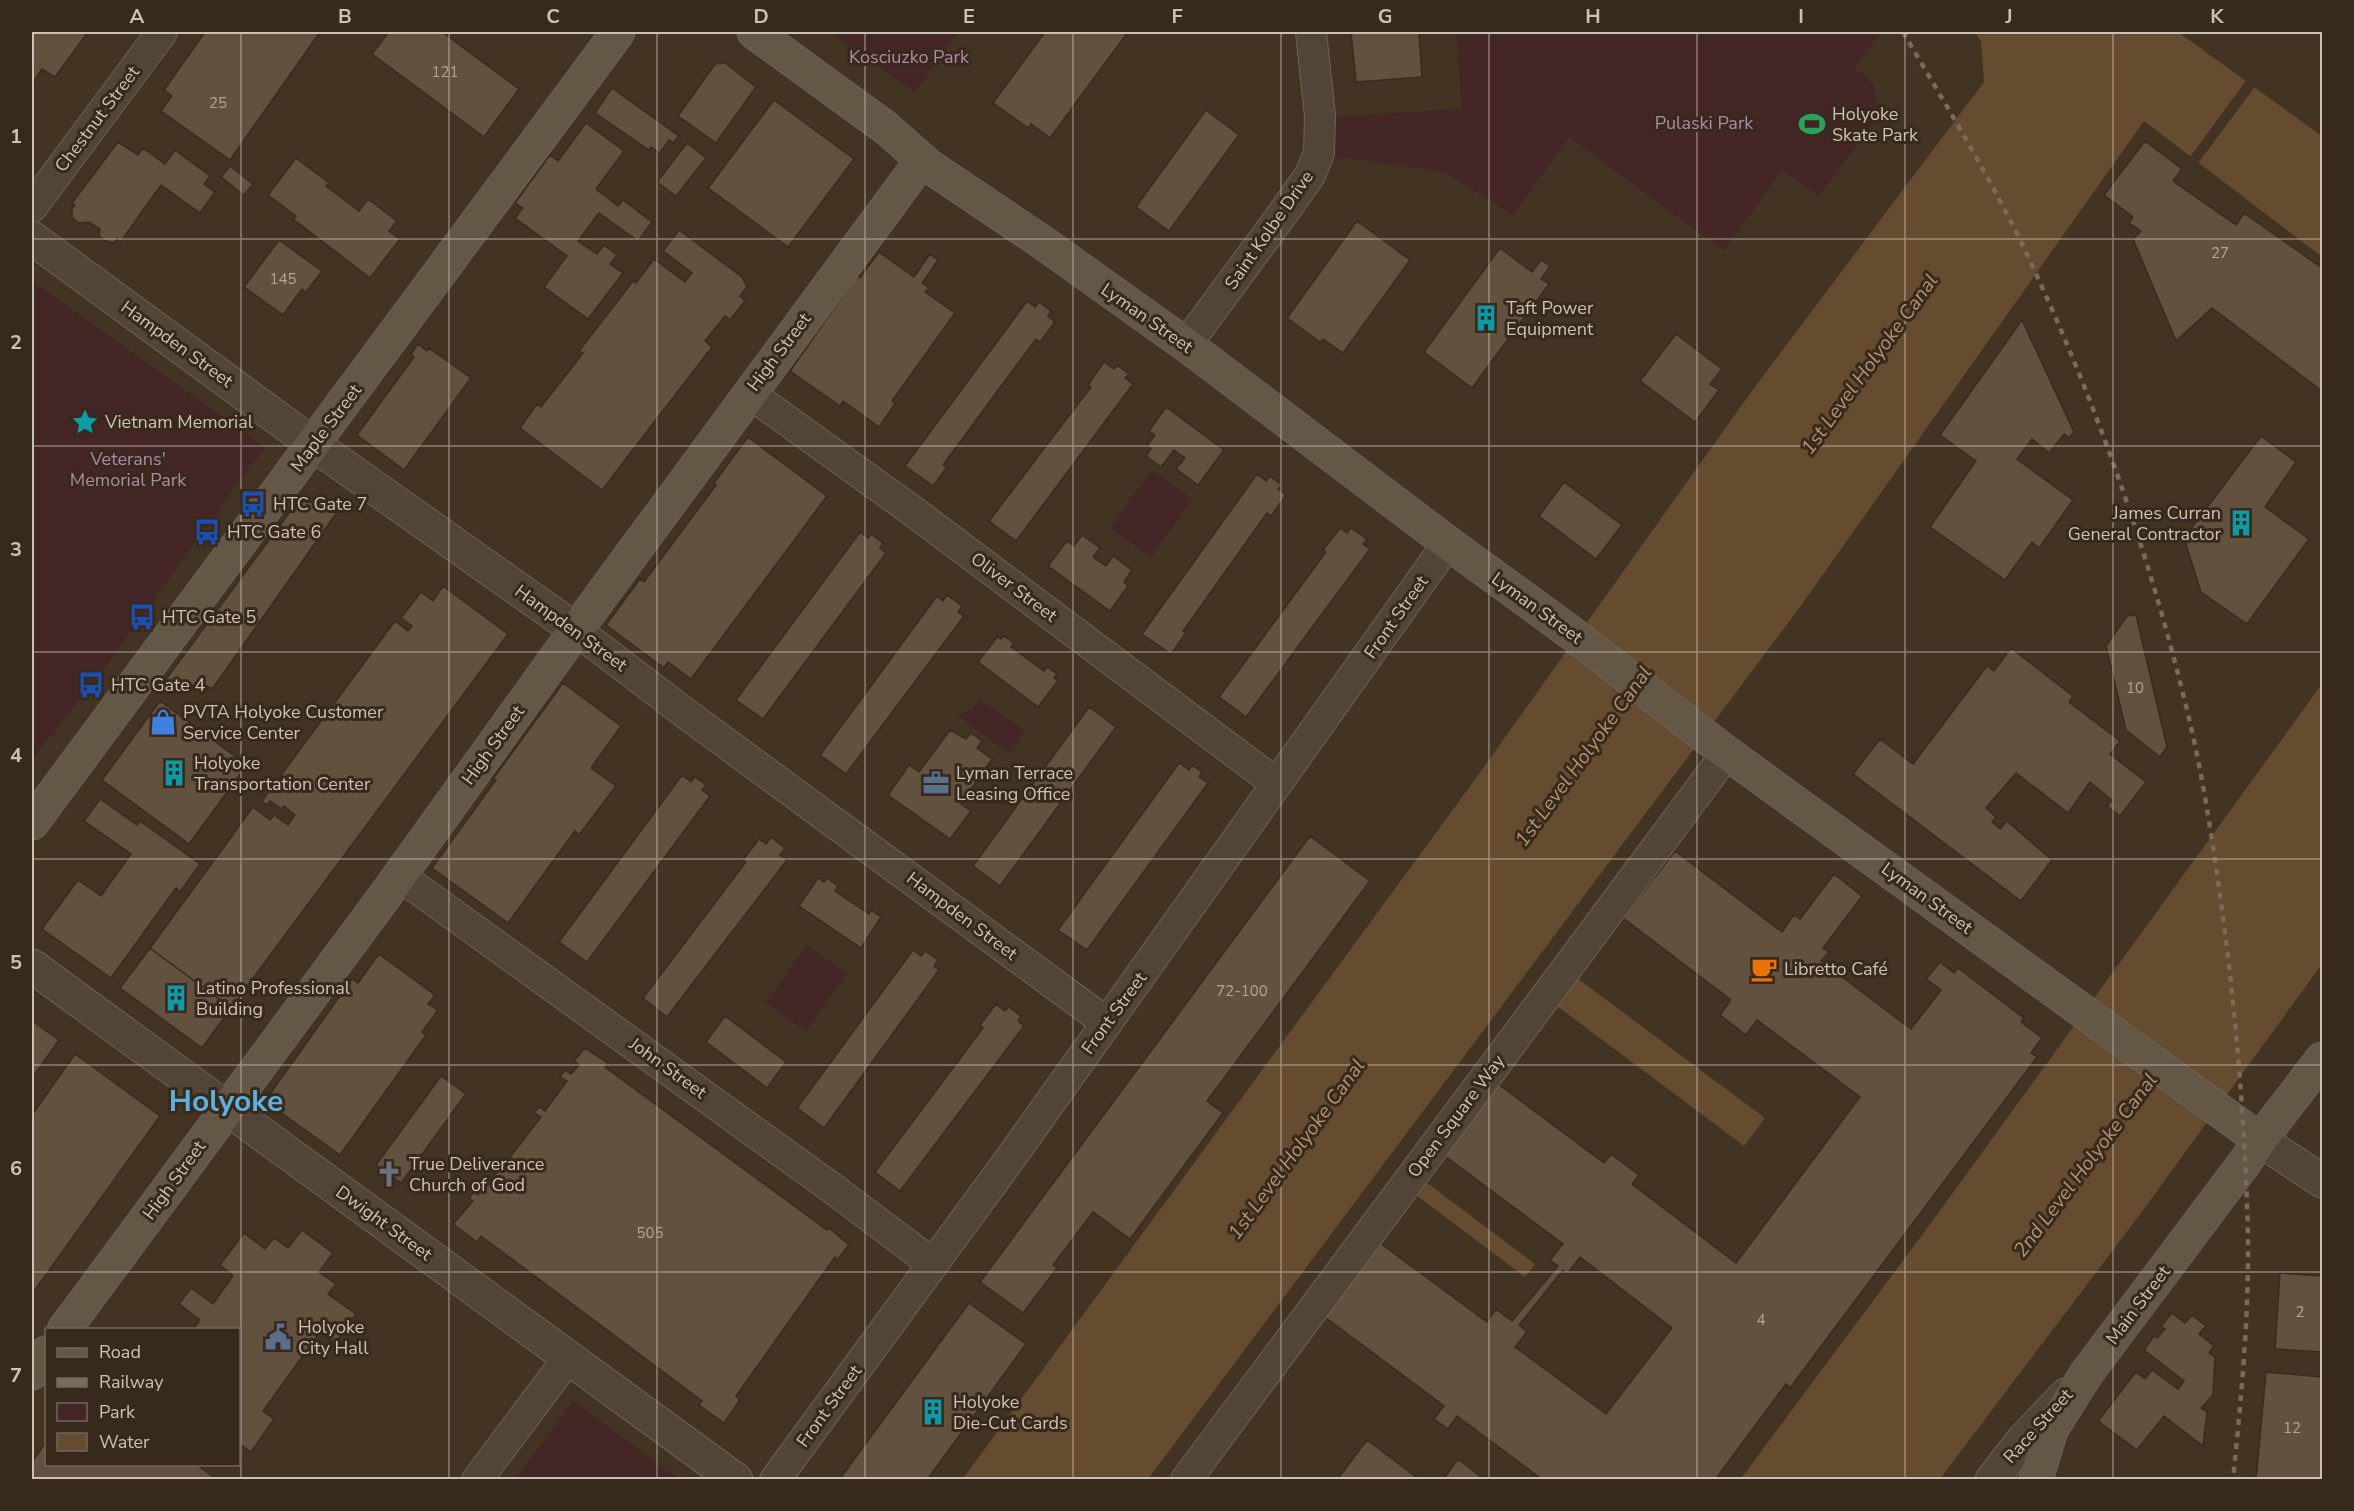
<svg xmlns="http://www.w3.org/2000/svg" width="2354" height="1511" font-family="'Nunito Sans',sans-serif">
	<style>
		.green { fill: #432625 }
		.water { fill: #654b30 }
		.pier { fill: #423323 }
		.building { fill: #62513e; stroke: #392c1e; stroke-width: 1.5; fill-rule: evenodd }
		.lines { fill: none; stroke-linecap: round; stroke-linejoin: round }
		.minor-casing { stroke: #6f6355; stroke-width: 32 }
		.tertiary-casing { stroke: #6f6355; stroke-width: 35 }
		.secondary-casing { stroke: #6f6355; stroke-width: 35 }
		.minor { stroke: #524537; stroke-width: 30 }
		.tertiary { stroke: #524537; stroke-width: 33 }
		.secondary { stroke: #655745; stroke-width: 33 }
		.rail { stroke: #796a59; stroke-width: 4.5; stroke-dasharray: 6 6; stroke-linecap: butt }
		.grid { fill: none; stroke: #ccc1b4; stroke-width: 1.5; stroke-opacity: 0.55 }
		.labels { text-anchor: middle; stroke-width: 6; stroke-linejoin: round; paint-order: stroke }
		.number-label { font-size: 15px; fill: #b2a596 }
		.park-label { font-size: 18px; fill: #b287ac; stroke: #372a1c }
		.poi-label { font-size: 18px; fill: #ccc1b4; stroke: #372a1c; text-anchor: start }
		.street-label { font-size: 18px; fill: #ccc1b4; stroke: #372a1c }
		.water-label { font-size: 20px; font-style: italic; fill: #b29271; stroke: #372a1c }
		.town-label { font-size: 30px; font-weight: bold; fill: #5cb0df; stroke: #372a1c }
		.neatline { fill: none; stroke: #ccc1b4; stroke-width: 2 }
		.grid-label { font-size: 20px; text-anchor: middle; font-weight: bold; fill: #ccc1b4 }
	</style>
	<rect width="100%" height="100%" fill="#423323"/>
	<path class="green" d="M829,32H958L915,92Z
		M1456,32H1881L1853,71C1870,73 1876,85 1876,101L1884,109L1819,196L1782,170L1724,251L1569,137L1513,215L1445,172L1346,158L1331,159V117L1462,109Z
		M32,281L266,448L248,469L100,674L32,759Z
		M1152,470L1192,499L1151,557L1110,528Z
		M978,698L1025,731L1009,754L956,714C967,713 976,709 978,698Z
		M807,945L847,974L806,1031L766,1003Z
		M573,1401L679,1479H515Z"/>
	<path class="water" d="M1974,32H2178L2322,136V257L2144,121L1800,607L1148,1479L962,1480L1476,778L1754,388L1984,82L1981,41Z
		M2322,684V964L2144,1209L1940,1479L1740,1480L1936,1216Z
		M1577,978L1765,1118L1744,1146L1557,1006Z
		M1426,1182L1535,1264L1525,1277L1416,1195Z"/>
	<path class="pier" d="M2248,78L2257,84L2198,163L2190,157Z"/>
	<path class="building" d="M32,32H88L55,77L42,69L32,84Z
		M205,32H320L230,160L161,111L172,96L164,90Z
		M389,32H442L519,89L484,137L372,54Z
		M1045,32H1128L1050,138L1031,124L1028,128L993,103Z
		M1351,32H1419L1422,77L1356,82Z
		M725,63L756,87L716,143L678,116L715,64Z
		M612,88L679,136L673,143L669,140L660,153L651,147L649,150L595,113Z
		M774,100L854,159L788,247L708,188Z
		M1206,110L1239,135L1169,231L1136,207Z
		M586,123L624,151L596,189L618,206L623,200L652,222L638,241L599,213L578,241L597,254L604,245L617,255L610,264L623,273L588,319L544,287L567,256L515,218L523,208L515,203L550,155L558,161Z
		M2145,141L2182,169L2173,181L2236,225L2244,213L2322,268V391L2212,308L2176,341L2133,239L2141,231L2129,223L2133,217L2104,195Z
		M118,142L138,155L143,148L165,164L175,150L210,176L204,184L215,192L200,213L161,185L121,241L117,238L114,243L106,241L99,236L100,229L89,222L79,223L72,217V209L75,205L72,203Z
		M687,143L706,158L676,196L657,182Z
		M296,158L329,183L326,186L359,211L368,199L397,221L389,231L400,239L370,278L293,219L296,216L268,195Z
		M230,166L253,184L244,195L221,177Z
		M1357,221L1410,260L1343,353L1323,339L1320,342L1287,318Z
		M679,230L742,277L747,287L740,296L745,301L730,320L725,316L705,341L712,347L602,490L520,428L537,404L541,407L583,353L579,351L633,281L636,283L654,259L685,282L692,273L663,251Z
		M279,240L322,271L306,292L302,289L283,315L244,287Z
		M1500,248L1532,272L1541,260L1550,266L1541,279L1549,284L1472,388L1424,352Z
		M879,252L914,277L930,254L938,260L922,283L929,288L925,292L955,313L892,401L895,404L879,427L843,401L840,406L790,371L857,276L860,278Z
		M1027,301L1035,307L1039,302L1051,311L1048,316L1055,322L1040,342L1036,339L943,465L947,467L933,486L905,466Z
		M2022,320L2074,432L2069,438L2064,434L2049,453L2032,439L2017,459L2073,500L2039,548L2032,542L2005,580L1930,527L1976,461L1940,435Z
		M1676,334L1722,369L1710,384L1719,390L1695,422L1640,381Z
		M418,344L427,351L429,348L471,378L404,470L357,435L414,357L411,354Z
		M1104,362L1114,369L1117,365L1129,374L1125,378L1133,384L1016,541L989,521L1091,387L1088,385Z
		M1166,407L1224,450L1198,485L1176,469L1185,458L1174,450L1161,467L1146,456L1151,449L1147,446L1155,435L1149,431Z
		M2261,436L2296,462L2265,507L2309,539L2247,624L2201,592L2184,538Z
		M748,437L827,496L691,679L668,662L664,668L606,625L640,579L644,582L716,485L714,483Z
		M1257,474L1266,481L1270,476L1282,485L1278,489L1286,495L1271,516L1267,513L1183,631L1186,633L1171,654L1142,634Z
		M1564,482L1622,525L1596,559L1539,516Z
		M298,501L342,505L213,688L164,682Z
		M1340,528L1347,533L1351,528L1367,539L1363,544L1370,549L1246,717L1219,697L1326,552L1323,550Z
		M860,532L868,538L871,534L883,543L880,548L886,553L763,719L736,700Z
		M1082,535L1100,548L1093,557L1106,566L1113,556L1132,570L1124,582L1128,586L1110,611L1048,566L1067,541L1074,546Z
		M443,586L508,634L231,1008L150,948L253,807L270,820L274,815L288,825L295,815L284,806L282,809L270,801L267,805L262,801L395,621L408,631L412,626L401,618L421,592L433,601Z
		M947,595L962,606L958,612L964,616L846,774L820,755L937,596L943,601Z
		M2136,615L2167,747L2160,757L2126,730L2106,646L2127,616Z
		M998,636L1001,639L1004,636L1014,643L1011,647L1044,671L1047,667L1057,674L1054,678L1058,681L1038,707L978,662Z
		M2011,648L2073,696L2069,702L2120,741L2110,754L2146,782L2120,816L2107,806L2112,800L2090,782L2068,813L2016,773L1986,808L1996,817L1992,822L2000,829L2007,821L2052,860L2021,901L1853,774L1880,739L1913,764L1987,666L1994,671Z
		M563,683L621,726L591,768L616,786L579,835L575,831L508,923L432,868L496,780L493,779Z
		M160,701L247,765L189,844L102,780Z
		M1089,707L1116,727L1000,886L973,866Z
		M950,730L966,739L971,733L982,741L977,748L992,759L961,804L971,811L950,839L888,795L909,765L919,772Z
		M1179,763L1189,770L1192,765L1202,772L1199,777L1208,783L1087,950L1058,930Z
		M682,775L691,782L695,777L706,785L702,790L710,796L587,962L559,942Z
		M100,799L137,825L140,821L200,864L180,892L176,888L111,978L42,929L78,880L101,896L131,854L84,821Z
		M1310,836L1370,881L1207,1101L1223,1113L1130,1239L1093,1212L1053,1265L1057,1268L1023,1313L980,1282Z
		M771,837L785,848L780,855L787,860L667,1017L643,998L746,862L743,860L759,839L766,844Z
		M1675,851L1782,932L1794,915L1800,919L1834,874L1862,896L1823,948L1829,952L1821,961L1911,1029L1941,990L1926,979L1940,962L1954,973L1958,968L2024,1018L2021,1022L2042,1038L2031,1053L2037,1057L1790,1388L1786,1384L1715,1480H1543L1457,1416L1448,1429L1434,1419L1444,1406L1325,1317L1380,1243L1487,1322L1496,1309L1512,1321L1558,1266L1550,1260L1563,1244L1445,1156L1498,1084L1604,1163L1611,1154L1639,1175L1632,1184L1736,1263L1860,1097L1757,1020L1746,1035L1720,1015L1731,1000L1623,918ZM1580,1257L1672,1328L1606,1414L1515,1347L1527,1332L1519,1325L1563,1270L1567,1274Z
		M818,878L824,882L827,878L838,886L835,891L869,914L871,910L881,917L861,948L799,906Z
		M150,948L231,1008L202,1048L120,988Z
		M913,950L921,956L925,951L938,960L934,966L939,970L824,1128L797,1108Z
		M379,954L435,995L428,1004L438,1010L422,1032L426,1035L340,1155L265,1101L352,979L358,983Z
		M996,1004L1005,1011L1009,1007L1021,1016L1018,1021L1024,1026L900,1191L875,1172L983,1028L980,1025Z
		M725,1016L786,1062L767,1088L706,1042Z
		M32,1021L59,1040L32,1078Z
		M585,1048L608,1063L605,1067L827,1230L829,1228L849,1245L838,1259L835,1257L736,1396L740,1400L724,1423L699,1405L702,1401L481,1236L477,1242L453,1224L473,1201L469,1198L474,1192L478,1195L503,1165L498,1161L503,1156L508,1160L541,1117L534,1113L539,1107L545,1111L567,1081L560,1077L565,1070L571,1074L579,1065L574,1061Z
		M75,1054L160,1116L32,1294V1115Z
		M441,1076L466,1094L401,1183L376,1165Z
		M302,1230L333,1253L319,1272L336,1284L328,1294L356,1314L335,1343L320,1332L263,1411L274,1419L251,1452L238,1443V1330H193L200,1320L179,1304L191,1288L213,1304L233,1276L220,1265L244,1233L265,1249L274,1238L288,1248Z
		M2280,1273L2322,1276V1352L2275,1349Z
		M969,1303L1026,1344L927,1480H839Z
		M2172,1313L2185,1323L2192,1315L2206,1326L2199,1334L2214,1346L2209,1353L2215,1357L2213,1395L2201,1408L2207,1412L2203,1446L2164,1416L2137,1450L2098,1421L2136,1372L2145,1379L2152,1370L2178,1389L2184,1381L2144,1350L2154,1336L2157,1338L2165,1329L2161,1326Z
		M2266,1372L2322,1377V1480H2256Z
		M1367,1440L1420,1480H1337Z
		M46,1442V1464H196L217,1480H32V1462Z
		M1458,1459L1485,1480H1443Z"/>
	<g class="lines">
		<g class="minor-casing">
			<path id="minor" d="M32,207L162,32
				M1186,345L1281,216L1310,175L1319,153L1320,116L1311,32
				M749,393L914,512L1277,784
				M576,630L689,716L1107,1023
				M400,876L832,1188L933,1264
				M477,1480L569,1357
				M775,1480L1012,1156L1448,543
				M1186,1480L1727,753"/>
		</g>
		<g class="tertiary-casing">
			<path id="tertiary" d="M32,238L313,444L576,630
				M32,966L736,1480
				M2260,1140L2322,1181
				M1992,1480L2023,1440L2066,1395"/>
		</g>
		<g class="secondary-casing">
			<path id="secondary" d="M754,32L886,128L929,166L1042,242L1189,347L1448,543L1570,632L1727,753L2260,1140
				M32,823L618,32
				M64,1330L387,893L576,630L922,160
				M32,1373L46,1353
				M2036,1480L2051,1430L2086,1374L2245,1162L2260,1140L2322,1059"/>
		</g>
		<use href="#minor" class="minor"/>
		<use href="#tertiary" class="tertiary"/>
		<use href="#secondary" class="secondary"/>
		<path class="rail" d="M1903,32C1950,112 2000,193 2038,278C2099,412 2148,552 2183,694C2199,755 2209,818 2218,881C2235,998 2245,1118 2248,1237C2249,1317 2241,1400 2233,1480"/>
	</g>
	<path class="grid" d="M241,32V1480M449,32V1480M657,32V1480M865,32V1480M1073,32V1480M1281,32V1480M1489,32V1480M1697,32V1480M1905,32V1480M2113,32V1480M32,239H2322M32,446H2322M32,652H2322M32,859H2322M32,1065H2322M32,1272H2322"/>
	<defs>
		<g id="stadium-bare" transform="scale(2.07)"><path d="M0-5a6.5 5 0 1 0 0 10a6.5 5 0 1 0 0-10ZM-3.5-1.8h7v3.6h-7Z" fill="#2e9e5b" stroke="#372a1c" stroke-width="2.5" paint-order="stroke"/></g>
		<g id="building-bare" transform="scale(2.07)"><path d="M-4-6H4V6H1V3H-1V6H-4ZM-2.5-4.3h1.7v1.8h-1.7ZM.8-4.3h1.7v1.8H.8ZM-2.5-1h1.7V.8h-1.7ZM.8-1h1.7V.8H.8Z" fill="#0f9aa8" stroke="#372a1c" stroke-width="2.5" paint-order="stroke"/></g>
		<g id="sight-bare" transform="scale(2.07)"><path d="M0-6L1.8-2.2L6-1.7L2.9 1.2L3.7 5.4L0 3.3L-3.7 5.4L-2.9 1.2L-6-1.7L-1.8-2.2Z" fill="#0f9aa8" stroke="#372a1c" stroke-width="2.5" paint-order="stroke"/></g>
		<g id="bus-bare" transform="scale(2.07)"><path d="M-5-6H5V4H4V6H2V4H-2V6H-4V4H-5ZM-3.5-4V0h7V-4ZM-3.5 1.2v1.5H-2V1.2ZM2 1.2v1.5H3.5V1.2Z" fill="#1a4fb4" stroke="#372a1c" stroke-width="2.5" paint-order="stroke"/></g>
		<g id="shop-bare" transform="scale(2.07)"><path d="M-5-2.5h2.3a2.7 3.5 0 0 1 5.4 0H5L5.5 6h-11ZM-1.5-2.5h3a1.5 2.3 0 0 0-3 0Z" fill="#3f7fe0" stroke="#372a1c" stroke-width="2.5" paint-order="stroke"/></g>
		<g id="office-bare" transform="scale(2.07)"><path d="M-6-3h4V-5.5h4V-3h4V5H-6ZM-1-4.5V-3h2v-1.5ZM-6 0V1H6V0Z" fill="#5c6f8a" stroke="#372a1c" stroke-width="2.5" paint-order="stroke"/></g>
		<g id="cafe-bare" transform="scale(2.07)"><path d="M-5.5-4.5H6V0H3Q3 3.5 0 3.5H-2.5Q-5.5 3.5-5.5 0ZM3-3.2v2h1.7v-2ZM-6 4.5H4V6H-6Z" fill="#e8710a" stroke="#372a1c" stroke-width="2.5" paint-order="stroke"/></g>
		<g id="church-bare" transform="scale(2.07)"><path d="M-1.2-6h2.4v3.5h3.3v2.4h-3.3V6h-2.4V-.1h-3.3v-2.4h3.3Z" fill="#6b7280" stroke="#372a1c" stroke-width="2.5" paint-order="stroke"/></g>
		<g id="civic-bare" transform="scale(2.07)"><path d="M-.6-6.5H3V-4.5H.6V-3L4-1V1h2V6H-6V1h2V-1L-.6-3ZM-1.2 2.5V6h2.4V2.5Z" fill="#5c6f8a" stroke="#372a1c" stroke-width="2.5" paint-order="stroke"/></g>
	</defs>
	<g fill-rule="evenodd">
		<use href="#stadium-bare" x="1812" y="124"/>
		<use href="#building-bare" x="1486" y="318"/>
		<use href="#sight-bare" x="85" y="422"/>
		<use href="#bus-bare" x="253" y="504"/>
		<use href="#building-bare" x="2241" y="523"/>
		<use href="#bus-bare" x="207" y="532"/>
		<use href="#bus-bare" x="142" y="617"/>
		<use href="#bus-bare" x="91" y="685"/>
		<use href="#shop-bare" x="163" y="722"/>
		<use href="#building-bare" x="174" y="773"/>
		<use href="#office-bare" x="936" y="783"/>
		<use href="#cafe-bare" x="1764" y="969"/>
		<use href="#building-bare" x="176" y="998"/>
		<use href="#church-bare" x="389" y="1174"/>
		<use href="#civic-bare" x="278" y="1337"/>
		<use href="#building-bare" x="933" y="1412"/>
	</g>
	<g class="labels">
		<g class="number-label">
			<text x="445" y="77">121</text>
			<text x="218" y="108">25</text>
			<text x="2220" y="258">27</text>
			<text x="283" y="284">145</text>
			<text x="2135" y="693">10</text>
			<text x="1242" y="996">72-100</text>
			<text x="650" y="1238">505</text>
			<text x="2300" y="1317">2</text>
			<text x="1761" y="1325">4</text>
			<text x="2292" y="1433">12</text>
		</g>
		<g class="park-label">
			<text x="909" y="63">Kosciuzko Park</text>
			<text x="1704" y="129">Pulaski Park</text>
			<text x="128" y="465">Veterans'<tspan x="128" dy="21">Memorial Park</tspan></text>
		</g>
		<g class="poi-label">
			<text x="1832" y="120">Holyoke<tspan x="1832" dy="21">Skate Park</tspan></text>
			<text x="1506" y="314">Taft Power<tspan x="1506" dy="21">Equipment</tspan></text>
			<text x="105" y="428">Vietnam Memorial</text>
			<text x="273" y="510">HTC Gate 7</text>
			<text x="2221" y="519" text-anchor="end">James Curran<tspan x="2221" dy="21">General Contractor</tspan></text>
			<text x="227" y="538">HTC Gate 6</text>
			<text x="162" y="623">HTC Gate 5</text>
			<text x="111" y="691">HTC Gate 4</text>
			<text x="183" y="718">PVTA Holyoke Customer<tspan x="183" dy="21">Service Center</tspan></text>
			<text x="194" y="769">Holyoke<tspan x="194" dy="21">Transportation Center</tspan></text>
			<text x="956" y="779">Lyman Terrace<tspan x="956" dy="21">Leasing Office</tspan></text>
			<text x="1784" y="975">Libretto Café</text>
			<text x="196" y="994">Latino Professional<tspan x="196" dy="21">Building</tspan></text>
			<text x="409" y="1170">True Deliverance<tspan x="409" dy="21">Church of God</tspan></text>
			<text x="298" y="1333">Holyoke<tspan x="298" dy="21">City Hall</tspan></text>
			<text x="953" y="1408">Holyoke<tspan x="953" dy="21">Die-Cut Cards</tspan></text>
		</g>
		<g class="street-label">
			<text transform="translate(97 119) rotate(-53)" y="6">Chestnut Street</text>
			<text transform="translate(1269 230) rotate(-55)" y="6">Saint Kolbe Drive</text>
			<text transform="translate(1147 318) rotate(35)" y="6">Lyman Street</text>
			<text transform="translate(177 344) rotate(36)" y="6">Hampden Street</text>
			<text transform="translate(779 352) rotate(-53)" y="6">High Street</text>
			<text transform="translate(326 428) rotate(-53)" y="6">Maple Street</text>
			<text transform="translate(1014 587) rotate(37)" y="6">Oliver Street</text>
			<text transform="translate(1537 608) rotate(36)" y="6">Lyman Street</text>
			<text transform="translate(1396 617) rotate(-55)" y="6">Front Street</text>
			<text transform="translate(571 628) rotate(36)" y="6">Hampden Street</text>
			<text transform="translate(493 745) rotate(-54)" y="6">High Street</text>
			<text transform="translate(1927 898) rotate(36)" y="6">Lyman Street</text>
			<text transform="translate(962 916) rotate(37)" y="6">Hampden Street</text>
			<text transform="translate(1114 1013) rotate(-54)" y="6">Front Street</text>
			<text transform="translate(668 1068) rotate(36)" y="6">John Street</text>
			<text transform="translate(1456 1116) rotate(-53)" y="6">Open Square Way</text>
			<text transform="translate(174 1180) rotate(-54)" y="6">High Street</text>
			<text transform="translate(384 1223) rotate(36)" y="6">Dwight Street</text>
			<text transform="translate(2138 1305) rotate(-53)" y="6">Main Street</text>
			<text transform="translate(829 1406) rotate(-54)" y="6">Front Street</text>
			<text transform="translate(2038 1426) rotate(-48)" y="6">Race Street</text>
		</g>
		<g class="water-label">
			<text transform="translate(1869 364) rotate(-54)" y="7">1st Level Holyoke Canal</text>
			<text transform="translate(1583 756) rotate(-54)" y="7">1st Level Holyoke Canal</text>
			<text transform="translate(1296 1149) rotate(-54)" y="7">1st Level Holyoke Canal</text>
			<text transform="translate(2085 1165) rotate(-53)" y="7">2nd Level Holyoke Canal</text>
		</g>
		<g class="town-label">
			<text x="226" y="1111">Holyoke</text>
		</g>
	</g>
	<rect width="2354" height="1511" fill="none" stroke="#372a1c" stroke-width="66"/>
	<rect x="45" y="1328" width="195" height="138" fill="#372a1c" stroke="#736659" stroke-width="1.5"/>
	<rect x="57" y="1348" width="30" height="9" fill="#655745" stroke="#736659" stroke-width="1.5"/>
	<text x="99" y="1358" font-size="18" fill="#ccc1b4">Road</text>
	<rect x="57" y="1378" width="30" height="9" fill="#796a59" stroke="#736659" stroke-width="1.5"/>
	<text x="99" y="1388" font-size="18" fill="#ccc1b4">Railway</text>
	<rect x="57" y="1403" width="30" height="18" fill="#432625" stroke="#736659" stroke-width="1.5"/>
	<text x="99" y="1418" font-size="18" fill="#ccc1b4">Park</text>
	<rect x="57" y="1433" width="30" height="18" fill="#654b30" stroke="#736659" stroke-width="1.5"/>
	<text x="99" y="1448" font-size="18" fill="#ccc1b4">Water</text>
	<rect x="33" y="33" width="2288" height="1445" class="neatline"/>
	<g class="grid-label">
		<text x="137" y="23">A</text>
		<text x="345" y="23">B</text>
		<text x="553" y="23">C</text>
		<text x="761" y="23">D</text>
		<text x="969" y="23">E</text>
		<text x="1177" y="23">F</text>
		<text x="1385" y="23">G</text>
		<text x="1593" y="23">H</text>
		<text x="1801" y="23">I</text>
		<text x="2009" y="23">J</text>
		<text x="2217" y="23">K</text>
		<text x="16" y="143">1</text>
		<text x="16" y="349">2</text>
		<text x="16" y="556">3</text>
		<text x="16" y="762">4</text>
		<text x="16" y="969">5</text>
		<text x="16" y="1175">6</text>
		<text x="16" y="1382">7</text>
	</g>
</svg>
